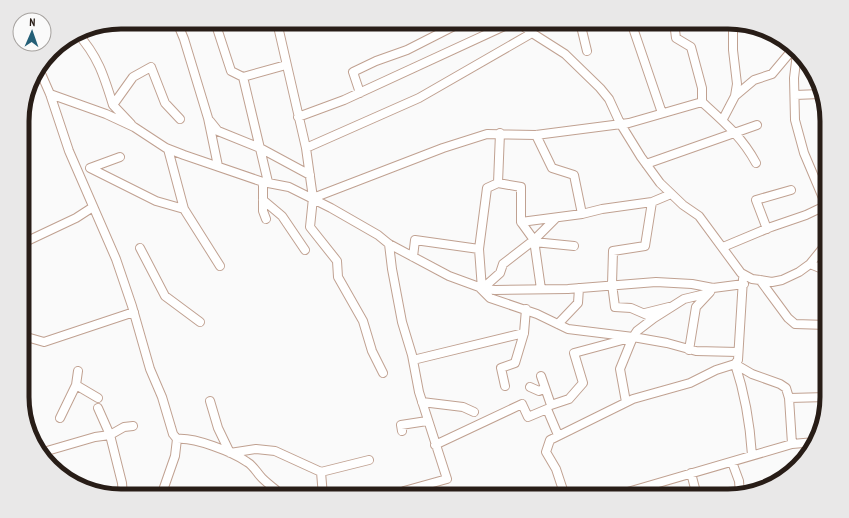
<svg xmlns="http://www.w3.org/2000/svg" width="849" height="518" font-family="'PT Sans Narrow',sans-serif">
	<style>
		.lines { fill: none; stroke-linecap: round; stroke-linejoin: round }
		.minor-casing { stroke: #c0a191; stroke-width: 10 }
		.minor { stroke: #fff; stroke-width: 8 }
		.rim { fill: none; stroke: #281d17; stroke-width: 5 }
	</style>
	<rect width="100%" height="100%" fill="#fafafa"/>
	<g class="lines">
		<g class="minor-casing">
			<path id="minor" d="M177,22L184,39L208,118L218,166
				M215,22L231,71L243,77L268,182
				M277,22L306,148L313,198L310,227L337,261L338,277L363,321L372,351L383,373
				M518,22L532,33L565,54L600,88L609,99L620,123L641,157L660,183L683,205L699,216L741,273L752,279L760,280L772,282L782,280L799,272L810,264L827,243
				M580,22L587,51
				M631,22L662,113
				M674,22L676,38L691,47L702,88V102C724,122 742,137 756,163
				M77,33C98,56 104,76 113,105
				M797,53L794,78L795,120L804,153L826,205
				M39,69L50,94L69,151L116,259L132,306L150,369L162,397L173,434L177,439L175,456L161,496
				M243,77L286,65
				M360,93L353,72L376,61L407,50L462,22
				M50,94L106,114L134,127L166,148L184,155L263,182L289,187L331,208L378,235L389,244L449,276L479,287L490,298L537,314L568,329L633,337L667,343L696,351L738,352
				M795,95L820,94
				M735,96L754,80L772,74L793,49
				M298,117L344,100L513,22
				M723,119L735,96L737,84L733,50V23
				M210,121L218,131L260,148L310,175
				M131,124L113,105L133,77L151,67L165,103L180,119
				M500,133L498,183L521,187V222L534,240L541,289
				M536,135L552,168L574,175L582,214
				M306,148L419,98L532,33
				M168,149L184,209
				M120,157L90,168L156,201L184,209L220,266
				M646,164L757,125
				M263,182V211L266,219
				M313,198L443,148L487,134L536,135L629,123L702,102
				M263,200L282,216L305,250
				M652,202L645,246L613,251L612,284L615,307L631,308L654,318
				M521,222L582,214L602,209L652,202L671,194
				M767,229L756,200L791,190
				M534,242L574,246
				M23,243L76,218L93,207
				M389,244L392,269L402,322L412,355L419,392L447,479L404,491V496
				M723,247L771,227L806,215L827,205
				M140,248L165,296L200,322
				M413,257L415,240L479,249
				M810,264L827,271
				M743,279L738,360L735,364C745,394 750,424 752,455
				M760,280L788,318L795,324L827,325
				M482,289L495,290L568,289L656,282L692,284L713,288L744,284
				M482,289L479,249L487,188L498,183
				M482,289L500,273L503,264L534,240L556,218
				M645,313L669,307
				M558,324L578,303L579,288
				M23,336L44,342L134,312
				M689,350L696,307L710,292
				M413,360L524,333
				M541,376L551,405L569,399L583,383L574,353L630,338
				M76,385L98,398
				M505,386L501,368L515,363L524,333L526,309
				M530,387L539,391L545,388
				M789,398L792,444
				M210,401L218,428L230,453L256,449L275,451L321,472
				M422,402L463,407L474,412
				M626,402L620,369L633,337L637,331L654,318L684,299L705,294L713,288
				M98,408L110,435L122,483L123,496
				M60,418L76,385L78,371
				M402,431L401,425L427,421
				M177,439C194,437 233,452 247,462C253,465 257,473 262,478C266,482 271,486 276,490V496
				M435,445L522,404L528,417L547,409L558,435
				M40,453L95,437L110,435L124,427L133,426
				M732,462L739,481L740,494
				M691,473L697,496
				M323,496L321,472L369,460
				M565,496L556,469L546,452L550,440L633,399L690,383L716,370L735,364L752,374L780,384L786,388L789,398L827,397
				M614,496L792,444L815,442"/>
		</g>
		<use href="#minor" class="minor"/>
	</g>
	<path d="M0 0H849V518H0ZM121 29H728A92 92 0 0 1 820 121V397A92 92 0 0 1 728 489H121A92 92 0 0 1 29 397V121A92 92 0 0 1 121 29Z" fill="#e9e8e8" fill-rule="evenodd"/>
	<path class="rim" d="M121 29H728A92 92 0 0 1 820 121V397A92 92 0 0 1 728 489H121A92 92 0 0 1 29 397V121A92 92 0 0 1 121 29Z"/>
	<g transform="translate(32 32) rotate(2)"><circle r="19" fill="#fafafa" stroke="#a6a29f"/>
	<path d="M0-3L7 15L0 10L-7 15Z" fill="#245f77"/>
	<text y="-6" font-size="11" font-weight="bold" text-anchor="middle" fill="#281d17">N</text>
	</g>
</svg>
